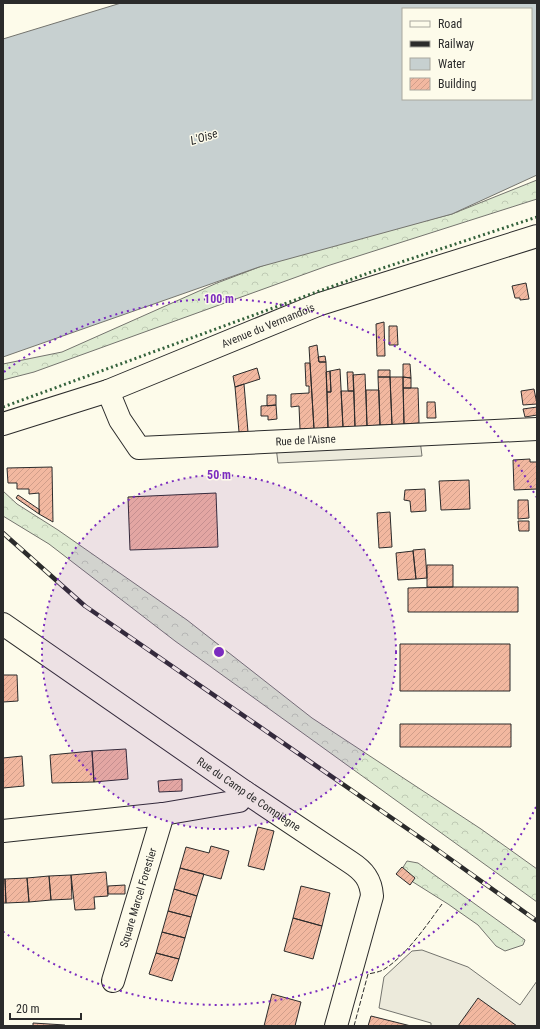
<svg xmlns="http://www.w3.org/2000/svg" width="540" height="1029" font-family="'Roboto Condensed',sans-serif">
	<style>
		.forest { fill: url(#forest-crowns); stroke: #74746e }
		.parking { fill: #eceadb; stroke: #74746e }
		.water { fill: #c7d0d0; stroke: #74746e; fill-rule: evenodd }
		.building { fill: url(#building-hatch); stroke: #2b2b2b }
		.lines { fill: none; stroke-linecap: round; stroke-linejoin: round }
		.minor-casing { stroke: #2b2b2b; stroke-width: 24 }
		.minor { stroke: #fdfbea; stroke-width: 22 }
		.rail-casing { stroke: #2b2b2b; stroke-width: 4.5 }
		.rail { stroke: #fdfbea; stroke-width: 3; stroke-dasharray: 9; stroke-linecap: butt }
		.hedge { stroke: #34623c; stroke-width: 3; stroke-dasharray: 2 3; stroke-linecap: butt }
		.fence { stroke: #2b2b2b; stroke-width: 1; stroke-dasharray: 5 2; stroke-linecap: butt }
		.ring { fill: none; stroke: #7b2cbf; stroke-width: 2; stroke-dasharray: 2 4 }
		.labels { text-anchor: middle; stroke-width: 3; stroke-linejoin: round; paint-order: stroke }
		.street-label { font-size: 11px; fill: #2b2b2b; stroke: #fdfbea }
		.water-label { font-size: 12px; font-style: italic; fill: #2b2b2b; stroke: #fdfbea }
		.centre { fill: #7b2cbf; stroke: #fdfbea; stroke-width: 2 }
		.ring-label { font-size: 12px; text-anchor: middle; font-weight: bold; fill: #7b2cbf; stroke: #fdfbea; stroke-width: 3; stroke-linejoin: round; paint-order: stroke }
	</style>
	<defs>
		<pattern id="forest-crowns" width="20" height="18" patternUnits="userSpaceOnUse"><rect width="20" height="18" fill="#deebd1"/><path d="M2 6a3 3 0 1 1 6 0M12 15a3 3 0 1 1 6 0" fill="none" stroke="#bfcab4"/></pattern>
		<pattern id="building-hatch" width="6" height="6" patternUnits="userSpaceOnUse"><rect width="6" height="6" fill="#f2b8a0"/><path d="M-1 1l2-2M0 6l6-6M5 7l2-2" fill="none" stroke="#d09e8a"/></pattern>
	</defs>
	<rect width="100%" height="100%" fill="#fdfbea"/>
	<path class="forest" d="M537,180V199L327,266L34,372L3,380V364L62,352L217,283L291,255L452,214Z
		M3,491L17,504L58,530L187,620L312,718L481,829L537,869V902L175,641L49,544L3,516Z
		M407,861L418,863L525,940L523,945L505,951L496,946L478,925L448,904L413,882L402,869Z"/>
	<path class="parking" d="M420,440L422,456L278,463L276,447Z
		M422,950L468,967L520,1005L537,981V1026H431V1023L379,1008L384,977L412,951Z"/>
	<path class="water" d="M121,3H537V175L452,214L259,267L3,357V39ZM403,9H531V99H403Z"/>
	<path class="building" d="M526,283L529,299L520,300V298H515L512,286Z
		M384,322L385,356H377L376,324Z
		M389,326H397L398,345H389Z
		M317,345L319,362H326L328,428L314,429L309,347Z
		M325,356L326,362H319L318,357Z
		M305,363H310L314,429H300L299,406L291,407V394L309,393V386H306Z
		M403,364H410L411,378L403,377Z
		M257,368L260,379L235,387L233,376Z
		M340,369L343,427L328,428L327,392H331L330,371Z
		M378,370H390V377H378Z
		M330,371L331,392H327L326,372Z
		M347,372H353L354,391H348Z
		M365,374L367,426L355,427L353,375Z
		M378,377H390L392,425H380Z
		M390,377H403L404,424L392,425Z
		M403,377L411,378V388H403Z
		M244,384L248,432H239L235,387Z
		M403,388H418L419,423L404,424Z
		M534,389L537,404L523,405L521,391Z
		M366,390H379L380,425L367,426Z
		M341,391H354L355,427H343Z
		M267,395H276V405L267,406Z
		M427,402H435L436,418H427Z
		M276,405L277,419L268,420V416H261V406Z
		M537,407V415L525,417L523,409Z
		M530,459V462H537V489L514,490L513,460Z
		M52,467L53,522L39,514V493L29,494V489H17V483H8L7,468Z
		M469,480L470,509L441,510L439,481Z
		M425,489L426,511L411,512L410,501L404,500L405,490Z
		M216,493L218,547L130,550L128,497Z
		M18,495L40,510L39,514L16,498Z
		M518,500H528L529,518L518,519Z
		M390,512L392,547L379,548L377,513Z
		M518,521H529V531H519Z
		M425,549L427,578L416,579L413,550Z
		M413,551L416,579L398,580L396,553Z
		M427,565H453V587H427Z
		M453,587H518V612H408V588Z
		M400,644H510V691H400Z
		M3,675H17L18,701L3,702Z
		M400,724H511V747H400Z
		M126,749L128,779L94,782L92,751Z
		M92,751L94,782L52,783L50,755Z
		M22,756L24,786L3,788V758Z
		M182,779V791L159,792L158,781Z
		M258,827L274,831L264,870L248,866Z
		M211,846L229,851L221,879L180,868L186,847L209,853Z
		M402,867L415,878L410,885L396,874Z
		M180,868L204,874L197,896L174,889Z
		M106,872L108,896L94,897L95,909L75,910L71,875Z
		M71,875L72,899L51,900L49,876Z
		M49,876L51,900L29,902L27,878Z
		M27,878L29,902L6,903L5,879Z
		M3,879H5L6,903H3Z
		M125,885V894H108V886Z
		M301,886L330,893L322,926L293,918Z
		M174,889L197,896L191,917L168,911Z
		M168,911L191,917L185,938L162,932Z
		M293,918L322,926L313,959L284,951Z
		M162,932L185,938L179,959L156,953Z
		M156,953L179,959L172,981L149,974Z
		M272,994L301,1002L295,1026H264Z
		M478,998L517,1026H458Z
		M371,1016L411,1026H368Z
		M33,1023L65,1025V1026H33Z"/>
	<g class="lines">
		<g class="minor-casing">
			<g id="minor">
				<path id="s1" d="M108,391L120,420L139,448L537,429"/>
				<path id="s2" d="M3,424L108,391L320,304L537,236"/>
				<path id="s3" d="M3,624L245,792L350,862C364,871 371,880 372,896L336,1026"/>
				<path d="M3,831L163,814L239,801L245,792"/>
				<path id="s4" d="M113,981L163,814"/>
			</g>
		</g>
		<use href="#minor" class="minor"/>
		<g class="rail-casing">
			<path id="rail" d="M3,533L85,606L425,841L537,921"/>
		</g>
		<use href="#rail" class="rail"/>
		<path class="hedge" d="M3,407L374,271L537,217"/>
		<path class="fence" d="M354,1026L368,974C373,973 379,972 383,970C405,957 427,925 442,904"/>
	</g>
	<circle cx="219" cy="652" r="177" fill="#7b2cbf" fill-opacity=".12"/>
	<g class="ring">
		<circle cx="219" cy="652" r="177"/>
		<path d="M536 807A353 353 0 0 1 4 932M4 372A353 353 0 0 1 536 497"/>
	</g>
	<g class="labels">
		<g class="street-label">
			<text dy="4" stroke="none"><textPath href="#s2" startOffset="283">Avenue du Vermandois</textPath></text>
			<text dy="4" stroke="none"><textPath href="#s1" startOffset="232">Rue de l'Aisne</textPath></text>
			<text dy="4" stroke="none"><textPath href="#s3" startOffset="299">Rue du Camp de Compiègne</textPath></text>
			<text dy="4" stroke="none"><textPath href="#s4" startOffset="87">Square Marcel Forestier</textPath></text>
		</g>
		<g class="water-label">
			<text transform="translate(204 137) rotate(-17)" y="4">L'Oise</text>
		</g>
	</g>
	<circle cx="219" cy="652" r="6" class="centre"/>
	<g class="ring-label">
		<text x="219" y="303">100 m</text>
		<text x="219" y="479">50 m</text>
	</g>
	<rect width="540" height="1029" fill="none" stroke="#2b2b2b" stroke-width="8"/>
	<rect x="402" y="8" width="130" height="92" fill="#fdfbea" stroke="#a9a89e"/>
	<rect x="410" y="21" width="20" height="6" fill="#fdfbea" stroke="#a9a89e"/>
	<text x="438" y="28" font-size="12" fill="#2b2b2b">Road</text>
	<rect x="410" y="41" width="20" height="6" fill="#2b2b2b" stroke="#a9a89e"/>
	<text x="438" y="48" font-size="12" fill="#2b2b2b">Railway</text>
	<rect x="410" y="58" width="20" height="12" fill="#c7d0d0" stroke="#a9a89e"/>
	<text x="438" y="68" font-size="12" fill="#2b2b2b">Water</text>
	<rect x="410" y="78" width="20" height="12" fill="url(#building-hatch)" stroke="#a9a89e"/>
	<text x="438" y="88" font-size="12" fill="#2b2b2b">Building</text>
	<path d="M10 1013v6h71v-6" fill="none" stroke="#2b2b2b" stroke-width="2"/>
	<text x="16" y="1013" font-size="12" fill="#2b2b2b" stroke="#fdfbea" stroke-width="3" paint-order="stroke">20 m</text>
</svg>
